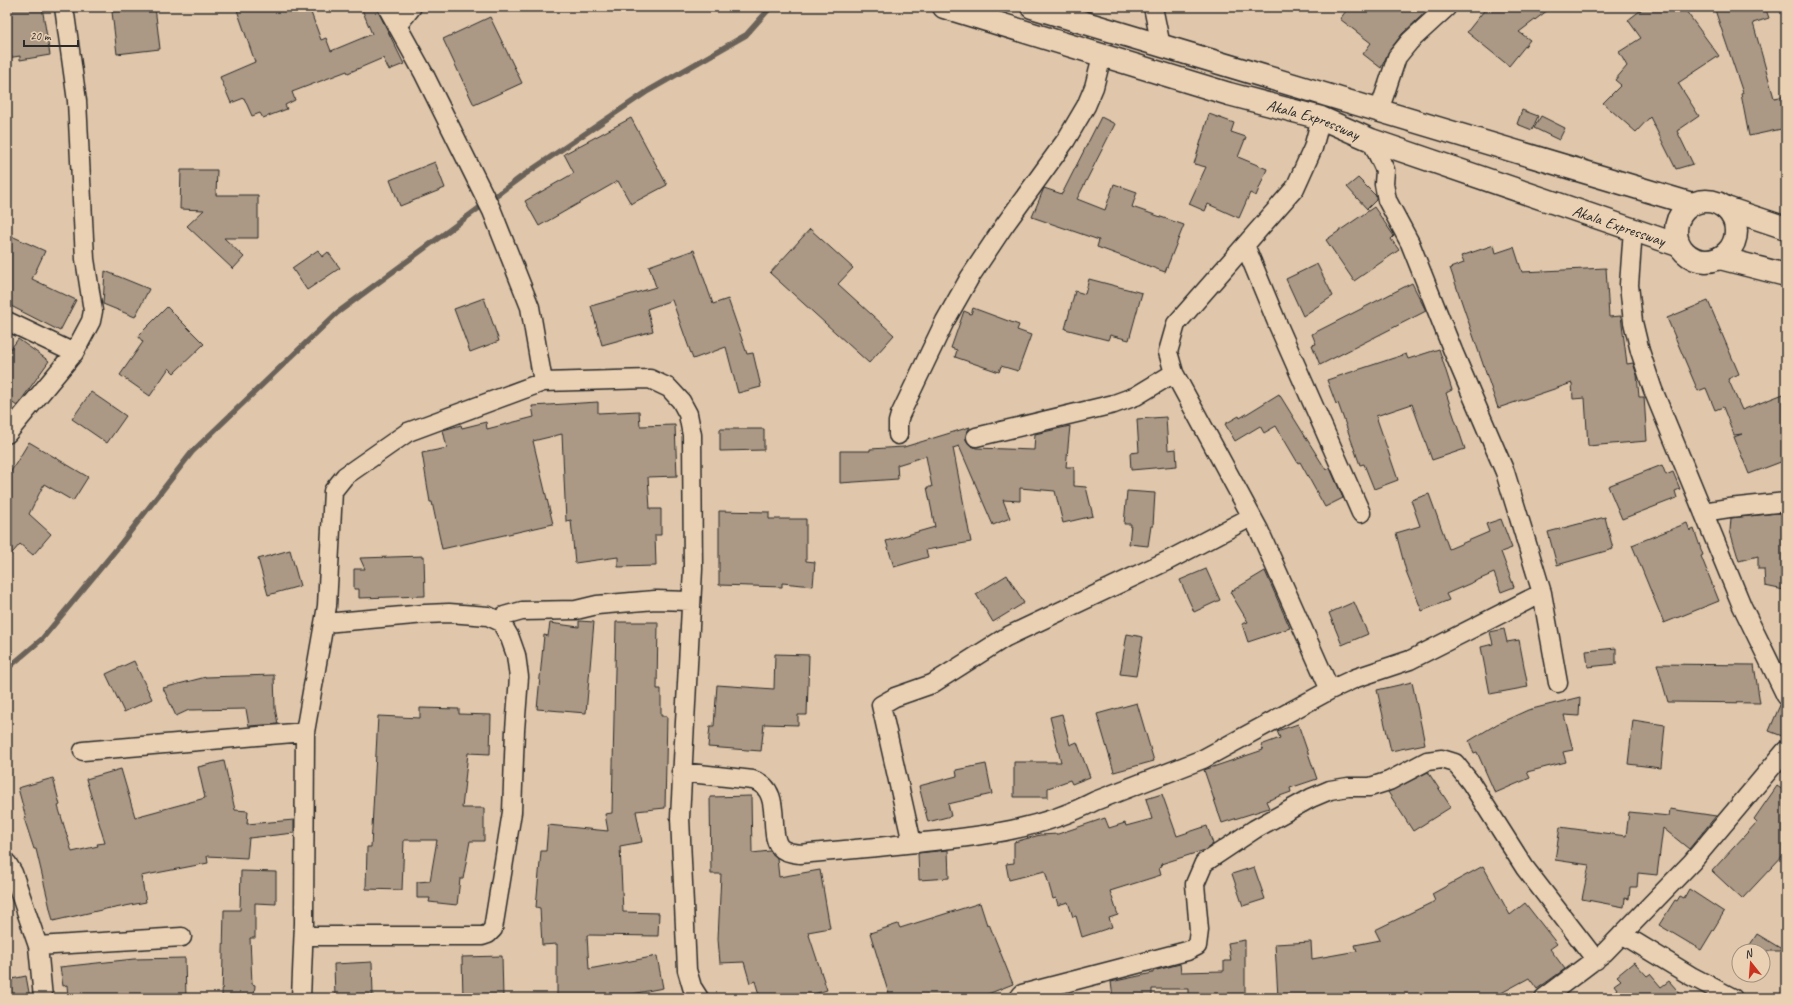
<svg xmlns="http://www.w3.org/2000/svg" width="1793" height="1005" font-family="Caveat,sans-serif">
	<style>
		.lines { fill: none; stroke-linecap: round; stroke-linejoin: round }
		.stream { stroke: #6b6259; stroke-width: 5.5 }
		.building { fill: #ab9985; stroke: #2b2b2b }
		.minor-casing { stroke: #2b2b2b; stroke-width: 21 }
		.primary-casing { stroke: #2b2b2b; stroke-width: 25 }
		.minor { stroke: #ebd1b3; stroke-width: 18 }
		.primary { stroke: #ebd1b3; stroke-width: 22 }
		.labels { text-anchor: middle; stroke-width: 3; stroke-linejoin: round; paint-order: stroke }
		.street-label { font-size: 16px; fill: #2b2b2b; stroke: #ebd1b3 }
	</style>
	<rect width="100%" height="100%" fill="#e0c7ab"/>
	<filter id="ink" filterUnits="userSpaceOnUse"><feTurbulence type="fractalNoise" baseFrequency=".025" numOctaves="2"/><feDisplacementMap in="SourceGraphic" scale="8" xChannelSelector="R" yChannelSelector="G"/><feConvolveMatrix kernelMatrix="1 2 1 2 8 2 1 2 1" color-interpolation-filters="sRGB"/></filter>
	<g filter="url(#ink)">
		<g class="lines">
			<path class="stream" d="M7,669L42,639L119,546L192,452L337,313L521,177L648,91L746,35L771,7"/>
		</g>
		<path class="building" d="M7,7H42L50,55L20,60V56L7,58Z
			M155,7L160,49L117,54L112,12Z
			M236,7H309L321,40L326,38L331,51L372,34L361,7H376L404,64L389,70L383,58L348,73L347,71L292,92L295,100L285,105L287,109L263,118L260,113L252,116L244,98L231,103L220,77L255,62Z
			M1349,7H1431L1402,34L1389,51L1381,68L1363,54L1371,43L1340,19Z
			M1487,7H1552L1519,32L1530,40L1509,66L1467,32Z
			M1645,7H1683L1719,56L1678,83L1699,116L1677,131L1693,164L1676,169L1650,117L1636,132L1603,103L1621,85L1615,80L1627,66L1619,52L1641,38L1628,20Z
			M1714,7H1765L1769,18L1753,23L1774,98L1786,96V128L1749,136L1741,94L1743,93Z
			M490,17L522,83L474,105L443,39Z
			M1522,110L1538,116L1532,130L1517,124Z
			M1209,114L1234,123L1231,132L1246,137L1238,157L1267,169L1256,196L1250,193L1239,218L1208,204L1205,211L1189,204L1206,167L1194,164Z
			M1541,116L1565,128L1559,140L1534,128Z
			M1101,117L1115,124L1077,199L1105,210L1114,184L1137,192L1132,207L1184,225L1165,272L1097,247L1099,240L1032,217L1044,188L1062,194Z
			M631,118L667,185L631,204L618,181L539,226L525,201L574,173L564,154Z
			M435,162L445,188L400,206L390,180Z
			M181,170H217L216,195H258V238H224L244,257L233,269L187,226L204,210L180,209Z
			M1358,178L1376,196V200L1367,209L1347,187Z
			M1374,207L1394,236L1391,239L1399,250L1354,281L1326,240Z
			M810,229L853,268L838,284L894,335L869,363L770,273Z
			M7,234L45,251L32,279L76,300L60,331L7,304Z
			M1494,245L1496,253L1514,247L1522,272L1606,268L1609,317L1621,316L1627,364L1633,363L1637,375L1639,397H1644L1647,441L1588,446L1585,398L1573,399L1572,383L1498,408L1450,268L1464,263L1461,256Z
			M318,250L322,257L328,252L340,268L307,290L292,268Z
			M694,250L713,304L728,299L747,354L753,353L761,387L738,393L726,347L693,359L672,300L647,309L653,331L602,345L591,306L656,287L649,266Z
			M1317,264L1333,296L1303,316L1286,279Z
			M105,271L149,289L135,317L103,304Z
			M1089,279L1142,293L1129,340L1110,335L1108,340L1065,329L1075,291L1085,294Z
			M1412,283L1426,311L1320,365L1312,345L1316,344L1312,334Z
			M484,298L499,341L470,352L454,309Z
			M1708,301L1739,374L1728,379L1742,410L1786,393V460L1749,474L1734,437L1742,434L1734,435L1723,407L1715,410L1706,388L1698,391L1667,318Z
			M167,307L204,344L174,373L169,368L150,396L120,375L143,342L138,336Z
			M973,308L1019,325L1017,330L1031,335L1018,371L1001,366L999,372L955,357L957,350L951,348L964,311L971,314Z
			M18,339L49,361L17,406L7,399V354Z
			M1439,349L1452,390L1446,393L1465,449L1432,460L1412,404L1376,416L1398,480L1374,489L1364,464L1360,465L1338,403L1336,404L1327,380L1406,354L1408,359Z
			M91,392L126,416L107,443L72,419Z
			M1279,394L1326,470L1330,468L1343,498L1325,507L1300,462L1298,463L1276,426L1264,433L1260,426L1235,441L1225,424L1239,416L1240,418Z
			M598,402V413L639,411L640,426L675,425L677,476L648,477L650,509H661V535H655L656,566L618,567V557L575,563L571,520L566,521L562,434L533,441L553,524L442,549L432,502H430L422,453L447,448L443,430L461,425L462,428L486,422L487,429L534,417L532,406Z
			M1166,417L1168,450L1176,449L1177,466L1131,470L1130,453L1139,452L1137,419Z
			M1070,426L1066,467H1074V486L1086,487L1093,516L1063,523L1055,491L1020,488V501L1003,500L1010,518L993,525L959,446L953,448L971,542L926,550L928,557L894,567L886,541L935,527L927,487H932L926,456L897,465L898,479L840,483V451H870V449L904,447L970,427L966,434V440L969,444L976,448L1034,450L1035,434Z
			M720,429H764V450L720,451Z
			M29,442L88,477L73,501L44,484L29,514L51,534L33,555L20,544L7,559V478Z
			M1662,465L1666,475L1673,472L1680,489L1675,491L1677,498L1622,519L1608,486Z
			M1127,491L1155,493L1153,526H1151L1148,546L1129,544L1131,524H1124Z
			M1429,494L1449,549L1489,532L1486,524L1501,519L1512,548L1501,552L1514,587L1501,592L1494,573L1446,594L1449,600L1422,611L1406,571L1396,533L1420,526L1411,500Z
			M719,511L769,512V519H806V561L815,562L813,586L782,583V587L719,585Z
			M1777,513L1786,514V582L1784,590L1765,586L1764,569H1758V556L1739,561L1730,531L1731,518Z
			M1605,517L1613,549L1557,565L1548,532Z
			M1687,523L1690,531L1694,529L1703,555L1701,556L1719,601L1664,623L1632,545Z
			M290,550L300,586L268,595L258,559Z
			M424,556L425,596L359,598V589H354V569H365L360,558Z
			M1206,569L1220,600L1194,612L1180,580Z
			M1265,571L1290,628L1248,642L1242,624L1248,622L1230,592Z
			M1007,575L1024,603L993,622L976,594Z
			M1354,602L1368,634L1342,645L1329,613Z
			M579,621L594,622L586,713L537,709L544,635L548,636L550,623L579,627Z
			M616,622H658L657,689H661V716H667L665,808L636,811L642,842L620,846L623,912L659,913L658,936L587,935L589,969L657,956L663,988L611,998H557V944L542,945L540,908L536,907L541,851H546L548,825L608,831L605,814L612,813Z
			M1504,629L1507,642L1519,640L1528,687L1490,694L1481,647L1493,644L1490,632Z
			M1127,634L1143,637L1136,676L1120,674Z
			M1616,648V664L1588,667L1586,651Z
			M775,654L809,655L807,715H798V725L764,724L761,751L708,747L710,726H714L717,685L774,689Z
			M134,661L152,699L124,712L106,674Z
			M1657,664L1754,665L1760,703L1668,702Z
			M274,675L275,708L278,724L249,726L246,709L189,710L176,716L163,688L206,677Z
			M1412,682L1425,744L1391,751L1377,690Z
			M1580,697L1579,716L1564,715L1573,750L1563,752L1566,762L1527,772L1530,778L1495,793L1477,752L1474,753L1469,741L1497,724L1528,710Z
			M1137,703L1154,761L1114,772L1097,714Z
			M1780,705L1786,706V727L1782,736L1769,731Z
			M420,708L459,709V714L491,715L490,754L468,753L462,808H484V841H470L463,879H460L457,905L429,902L430,898H417V882L430,881L437,840H404L402,890L366,889L367,847H371L378,716L420,718Z
			M1062,714L1070,745L1077,742L1090,777L1072,784L1070,780L1048,788V797H1014V762H1061L1050,717Z
			M1633,720L1665,725L1661,768L1628,764Z
			M1298,724L1317,779L1290,788L1291,792L1266,801L1269,808L1222,823L1204,770L1263,750L1261,745L1280,738L1277,731Z
			M224,761L235,810L248,811L247,824L294,820V833L249,838L247,858L207,856L208,863L141,876L146,902L110,909V908L53,921L36,849H34L24,818H26L18,788L53,778L60,805L58,806L72,852L98,846L97,844L105,843L86,779L121,769L135,817L205,798L198,767Z
			M986,764L992,794L948,804L951,816L928,822L919,786L957,776L956,770Z
			M1428,772L1451,807L1413,831L1388,792Z
			M1777,786L1786,792V852L1742,899L1712,871L1757,822L1754,819Z
			M1162,794L1177,836L1207,826L1213,844L1205,850L1161,864L1162,867L1159,868L1161,875L1110,891L1118,915L1109,918L1112,927L1082,937L1076,916L1073,917L1068,902L1058,905L1056,898L1053,899L1045,871L1009,880L1006,864L1014,863V842L1040,835L1058,834L1105,818L1109,828L1125,823L1126,826L1152,819L1146,799Z
			M751,796L752,853L770,851L777,858L779,877L820,870L830,928L808,932L827,990L801,998H760L755,981L750,983L744,962L720,963L718,939L721,874H711L710,797Z
			M1670,809L1716,816L1689,849L1663,828L1657,875L1638,873L1637,887H1630L1629,899L1625,898L1624,907L1582,899L1589,865L1555,860L1560,827L1626,836L1629,812L1669,816Z
			M948,850L949,878L919,880L918,853Z
			M1483,866L1510,915L1525,903L1557,944L1550,949L1565,969L1537,989L1529,978L1492,998H1278L1275,944L1311,942L1312,959L1357,951L1355,945L1380,940L1375,930L1435,901L1432,894Z
			M1254,867L1265,899L1243,906L1232,874Z
			M241,871L276,872V904L255,903V938H250L252,984L255,985L254,998H222L224,910H240Z
			M1689,889L1724,912L1701,950L1659,925L1675,900L1677,901L1680,896L1684,898Z
			M980,903L987,925L989,924L1013,984L978,998H890L870,933L898,924L900,928Z
			M1757,934L1785,951H1746Z
			M1245,940V998H1188V989H1152V998H1113L1111,982L1153,973V971L1180,964L1181,972L1224,971V961H1231L1228,943Z
			M502,956L503,998H463L462,957Z
			M185,958L186,998H68L67,985L63,986L60,967L134,959Z
			M372,962L373,995L335,997L334,964Z
			M1634,962L1647,976L1650,974L1661,987L1669,981L1684,998H1606L1617,989L1614,985L1621,980L1617,976Z
			M26,976L30,998H7V980Z"/>
		<g class="lines">
			<g class="minor-casing">
				<path id="minor" d="M387,7L424,74L492,211L530,307L543,382
					M1153,7L1161,46
					M397,26L412,7
					M1379,111L1397,57L1410,41L1447,7
					M1371,140L1385,170L1384,184L1387,200L1410,243L1453,351L1505,472L1542,593L1558,683
					M1633,229L1629,285L1633,322L1640,351L1653,390L1742,606L1786,696
					M1245,245L1278,325L1361,513
					M7,321L74,353
					M7,434L74,353L91,321L93,311L85,259L77,101L64,7
					M898,435V422L900,415L945,321L970,277L1004,226L1066,140L1086,106L1094,87L1102,56
					M976,437L1114,404L1136,396L1174,373
					M1703,512L1729,508L1786,502
					M501,622L504,616L522,611L576,610L597,605L655,600L690,601
					M1330,690L1356,678L1410,660L1542,593
					M83,751L305,732
					M681,772L753,780C786,790 765,837 782,849C788,853 794,853 800,854C842,850 883,847 924,842C983,836 1042,829 1095,801L1203,759L1330,690L1259,530L1174,373L1168,352L1176,324L1295,188L1313,148L1321,118
					M912,843L881,705L895,697L932,684L1006,637L1169,560L1251,517
					M7,863L13,873L38,946L43,998
					M1622,934L1691,976L1733,998
					M304,936H482L488,934L493,929L512,812L515,730L519,677L516,655L510,638L501,622L488,616L449,613L425,614L325,623
					M38,946L182,937
					M301,998L304,923L305,732L327,606L333,491L345,476L408,432L543,382L650,379L669,388L681,401L688,414L692,435L693,569L680,818L687,970L692,987L699,998
					M1019,998L1022,994L1187,951L1197,946L1199,930L1195,884L1204,863L1255,829L1311,798L1330,790L1348,787H1370L1389,781L1427,761L1442,759L1455,763L1471,783L1525,868L1596,960
					M1544,998L1605,952L1692,862L1786,750"/>
			</g>
			<g class="primary-casing">
				<g id="primary">
					<path id="s1" d="M944,7L1229,94L1321,118L1371,140L1678,245"/>
					<path d="M1032,7L1692,204"/>
					<circle cx="1706" cy="231" r="30"/>
					<path d="M1726,208L1786,228"/>
					<path d="M1720,258L1786,275"/>
				</g>
			</g>
			<use href="#minor" class="minor"/>
			<use href="#primary" class="primary"/>
		</g>
	</g>
	<g class="labels">
		<g class="street-label">
			<text dy="6" stroke="none"><textPath href="#s1" startOffset="386">Akala Expressway</textPath></text>
			<text dy="6" stroke="none"><textPath href="#s1" startOffset="710">Akala Expressway</textPath></text>
		</g>
	</g>
	<rect width="1793" height="1005" fill="none" stroke="#ebd1b3" stroke-width="24"/>
	<rect x="12" y="12" width="1769" height="981" fill="none" stroke="#2b2b2b" stroke-width="1.5" filter="url(#ink)"/>
	<g transform="translate(1751 963) rotate(343)"><circle r="19" fill="#ebd1b3" stroke="#9e8f7d"/>
	<path d="M0-3L7 15L0 10L-7 15Z" fill="#c8321e"/>
	<text y="-6" font-size="11" font-weight="bold" text-anchor="middle" fill="#2b2b2b">N</text>
	</g>
	<path d="M24 40v6h54v-6" fill="none" stroke="#2b2b2b" stroke-width="2"/>
	<text x="30" y="40" font-size="12" fill="#2b2b2b" stroke="#ebd1b3" stroke-width="3" paint-order="stroke">20 m</text>
</svg>
